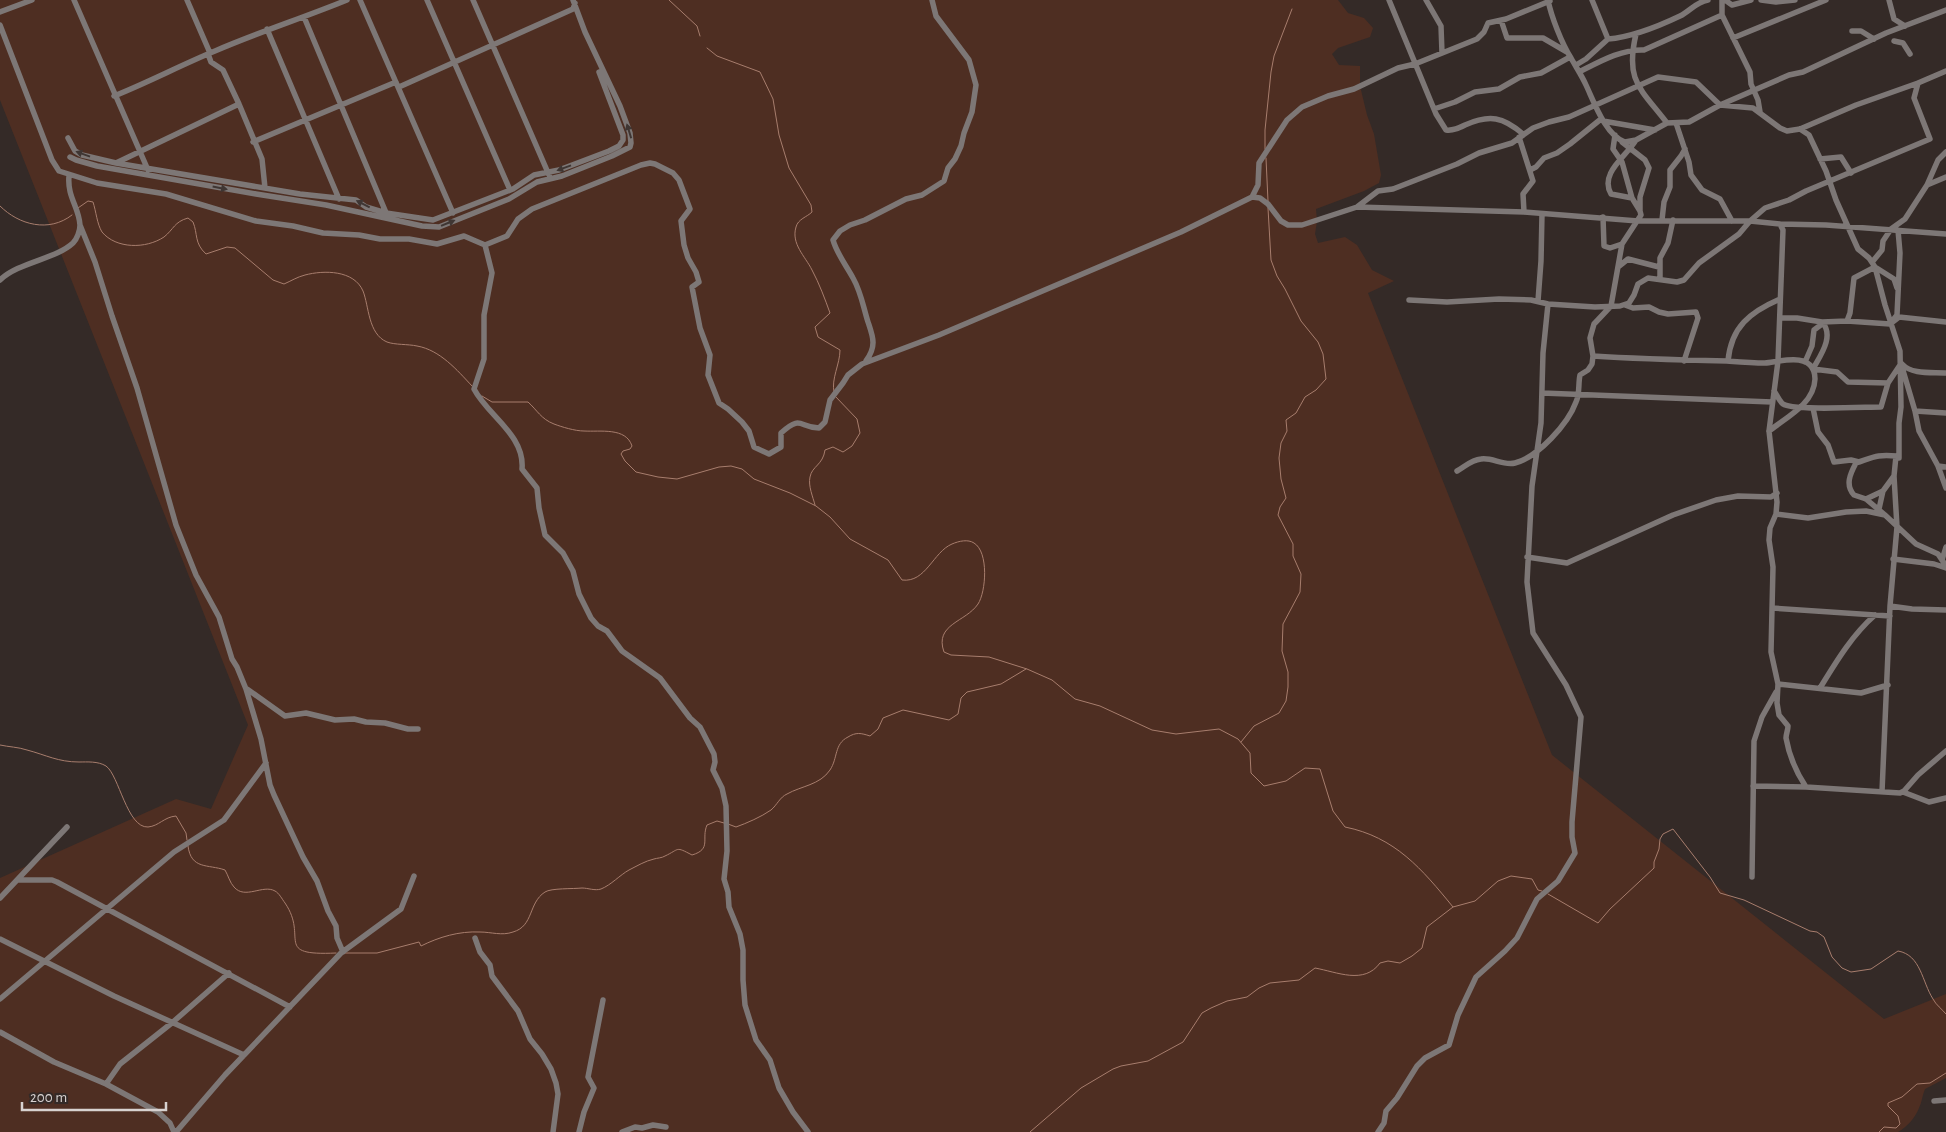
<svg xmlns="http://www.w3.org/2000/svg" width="1946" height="1132" font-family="'Alegreya Sans',sans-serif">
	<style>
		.green { fill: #4e2e22 }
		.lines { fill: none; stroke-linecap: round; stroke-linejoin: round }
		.stream { stroke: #a77d6d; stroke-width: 1 }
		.minor { stroke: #7d7776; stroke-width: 5.5 }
		.oneway { fill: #3f3633 }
	</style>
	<rect width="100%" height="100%" fill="#342a27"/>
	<path class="green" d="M0,0H1338L1348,13L1364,18L1373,28L1370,37L1338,48L1332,54L1339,65L1360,66V86L1367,115L1374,134L1381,175L1379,183L1364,191L1316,209L1317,221L1315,234L1318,243L1345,237L1357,245L1372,270L1394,281L1368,293L1552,755L1884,1019L1946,994V1078L1925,1089C1922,1096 1922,1102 1919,1108C1915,1118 1907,1127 1898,1132H0V878L176,799L211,809L248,725L0,100Z"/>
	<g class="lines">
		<path class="stream" d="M669,0L697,26L700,36
			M707,48L717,56L760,72L773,99L779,135L789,168L811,205L812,212C807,217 798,219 796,227C791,244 805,256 812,270C819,283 825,299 830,313L815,327L818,337L840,350C840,364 831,379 834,392
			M1265,149V130L1271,72L1274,56L1292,9
			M1266,158L1268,201
			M0,206C19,225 49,233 72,215
			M78,208L88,201L93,202C96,211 97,224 102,232C116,249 146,249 164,237C174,229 174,222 188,218L193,222C198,234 194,243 206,254L227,247L235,248L273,280L284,284C291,281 297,277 305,275C324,270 354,270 363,291C369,306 368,334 387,342C395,345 408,344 417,346C440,350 457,370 472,386
			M482,396L492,402H528C537,410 541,419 554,424C562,427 575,431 584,431C600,432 626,427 632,446L630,449L623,451L621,454L625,461L636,472L658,477L677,479L719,467L731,466L742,469L754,479L790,493L816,506L830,517L850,539L888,560L902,580C926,583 933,552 952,544C959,541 968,539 974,543C989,552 986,592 978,604C966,622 934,624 944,652L951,655L989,657L1027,669L1052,680L1075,699L1100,706L1152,730L1176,734L1219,729L1238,739L1250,753L1251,773L1264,786L1286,781L1305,768L1320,769L1333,811L1345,827C1395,837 1422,869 1453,907L1475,901L1498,881L1511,876L1532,879L1538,890L1542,891
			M815,505C813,497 808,486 810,477C812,466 823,465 825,450L833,447L843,452L852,446L860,433L857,419L835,396
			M1241,742L1254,726L1279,713L1286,701L1288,687V672L1282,651L1283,624L1300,592L1301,574L1293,556V544L1278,515L1280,507L1286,498L1281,479L1279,458L1281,443L1287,431L1286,420L1296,413L1305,397L1316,390L1326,379L1323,354L1318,342L1301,321L1285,289L1277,276L1271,260L1268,208
			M0,745C9,747 18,747 27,750C46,755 58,762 79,762C87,762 98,761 106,766C119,775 127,828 148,827C159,826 164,817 176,816L186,833L187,840
			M728,824L736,827C747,823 761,817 771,810C777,805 780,797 787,794C801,786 820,785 830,770C838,758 834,744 848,737C856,732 861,733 870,736L878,729L883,718L903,710L949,720L958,714L961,698L967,692L1001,684L1026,669
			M188,846C191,870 208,864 225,870C228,875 230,883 234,887C245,900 263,884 275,891C279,893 282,899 285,903C309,938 272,956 336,953
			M1548,894L1598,923L1610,909L1654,868V862L1659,849L1660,839L1663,834L1673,829L1710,877L1720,893L1744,900L1810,931L1817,932L1824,937L1832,957L1842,968L1851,972L1871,969L1898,951C1921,955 1922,982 1933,999C1936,1005 1942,1009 1946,1014
			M345,953H377L419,942L421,946C439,937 459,931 480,932C491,932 502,936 513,932C534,926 528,903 545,892C551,888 573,889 582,888C588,888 595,891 601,889C611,885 620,875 629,870C637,866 645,861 654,859C657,858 662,858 665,856C680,849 675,846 692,855C712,849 701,839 707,825L717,821L724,823
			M1030,1132L1081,1088L1113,1069L1121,1066L1148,1061L1183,1042L1202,1013L1211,1008L1227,1001L1247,997L1259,988L1270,983L1299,980L1315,968C1337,972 1364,985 1380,963L1388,961L1400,963L1412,956L1422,948L1427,927L1453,907
			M1879,1132L1884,1127L1896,1128L1900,1124L1898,1116L1888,1106V1103L1902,1097L1917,1084L1930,1083L1946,1073"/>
		<path class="minor" d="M74,0L148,170
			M187,0L210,53
			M360,0L453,213
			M427,0L510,190
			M473,0L549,175
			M1389,0L1436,114L1446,130C1453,131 1459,128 1465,125C1490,114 1503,117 1523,134
			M1426,0L1441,26L1442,53
			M1548,0C1551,16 1562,44 1571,58C1576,67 1582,76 1586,85C1594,102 1606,136 1625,142L1636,140L1667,123L1689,122L1720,105L1789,75L1803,72L1886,33L1946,10
			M1592,0L1608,39C1633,37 1657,27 1680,16C1690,11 1696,2 1708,0
			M1722,0V15L1750,72L1751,84L1758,100L1760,112
			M1725,0L1732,5L1751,0
			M1761,0L1776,2L1795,0
			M1889,0L1894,19L1905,26
			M0,12L32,0
			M304,17L387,215
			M1501,20L1507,38H1543L1567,52
			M0,25L52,160L59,171L97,183L166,194L256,221L293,226L323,233L359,235L380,239H409L437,244L464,236L485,245L507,236L518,219L532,209L641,165L650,163L655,164L673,173L679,180L690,209L681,221L684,245L688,258L696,272L699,282L692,287L700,328L710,355L708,375L719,403L728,409L742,422L749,431L754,447L769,454L781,447V433C802,414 799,428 819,428L825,422L830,400L843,383L848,375L862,364L939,335L1181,232L1252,197L1260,198L1268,204L1281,221L1288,225H1302L1357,207L1378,191L1393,189L1457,164L1479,153L1512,143L1533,128L1549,122L1569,117L1658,77L1696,82L1720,105L1753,108L1780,128L1787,131L1800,129L1856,105L1918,83
			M267,29L339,199
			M1852,31H1861L1874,39
			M1636,34C1625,81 1640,88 1667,123
			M1733,38L1826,0
			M1894,41L1903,43L1910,54
			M208,54L211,62L223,70L239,104L262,159L265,188
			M1576,65L1586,59L1608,39
			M1579,72C1599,62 1621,49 1644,50L1722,15
			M399,87L573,9L575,3
			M114,96C149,82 181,65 215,51C259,32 303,18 347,0
			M1434,109L1455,102L1475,92L1499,89L1520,77L1541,73L1570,57
			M1603,121L1655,130
			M1676,123L1689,162L1691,175L1702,190L1720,199L1732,221
			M1800,129L1809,135L1826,171L1836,200L1858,249L1869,258L1875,267L1885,305L1900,351L1901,407L1899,423V458
			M1519,137L1533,181L1523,194L1524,212
			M68,138L75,151L82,155L116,163L300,194L356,200L366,207L386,213L433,220L513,189L534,175L559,170L609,151L619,146L623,140V135L599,72
			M253,142L396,82
			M1622,142L1645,160L1649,168L1640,197V211
			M70,157L76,160L97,166L256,194L326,205L422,226L439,227L509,199L537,182L562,176L612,156L630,147L631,143L630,133L620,106L585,32L573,0
			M1820,159L1841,157L1851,173
			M116,163L239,104
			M1530,170L1536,167L1544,158L1557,153L1570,144L1601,119
			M1927,185L1946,177
			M1252,197L1258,185L1259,163L1287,120L1302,107L1328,96L1354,89L1398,68L1415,64L1477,39L1484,32L1488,23L1506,19L1550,1
			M1632,198L1611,194C1599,173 1627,156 1636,140
			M1357,207L1524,212L1638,221H1750L1780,224L1783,230L1778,361L1769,431L1777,502L1776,514L1770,528L1769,540L1773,567L1771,652L1778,684L1777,703L1779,715L1788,726C1788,730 1786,734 1786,738C1789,755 1796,772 1806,787L1900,793L1904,791L1918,775L1946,751
			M1603,217L1604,246L1610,248L1622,244
			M1662,220L1664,202L1670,187V170L1681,156L1685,149
			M1780,224L1826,225L1946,234
			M80,225L95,262L112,316L137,388L176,525L196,575L219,617L232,659L237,667L246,689L261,739L270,785L274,795L303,857L317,881L328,911L336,926L337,938L343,952
			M485,245L492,273L484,315V359L474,389C488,416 525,435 522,469L537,488L539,508L545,535L563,553L573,571L579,594L591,618L598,626L607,631L622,651L660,678L690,718L700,727L714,754L715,762L713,770L722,788L726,806L727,851L724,879L728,892L729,907L740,934L743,950V980L745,1005L756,1040L770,1060L779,1088L793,1112L808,1132
			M1873,261L1882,250L1883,241L1891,229L1905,219L1927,185L1938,160L1946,152
			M1618,267L1628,259L1659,267
			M1660,279V258L1668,243L1673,220
			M0,280C19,262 56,259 73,243C77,239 80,231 80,225C79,207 67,197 69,176
			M1409,300L1447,302L1499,299L1531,300L1548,304L1595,307L1620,306L1629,303L1634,295L1638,284L1648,278L1677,282L1684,280L1699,263L1739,234L1750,221L1765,208L1789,200L1806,191L1930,139L1914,98L1918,83L1946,71
			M1538,301L1541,261L1542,214
			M1625,305L1633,308L1649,307L1659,312L1668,314L1696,312L1698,318L1684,361
			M1780,318H1797L1822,322L1847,321L1850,313L1854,278L1875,267L1894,279L1897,288
			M1893,320L1897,315L1900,253L1898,230
			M1847,321L1890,324L1899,317L1946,322
			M1593,356C1638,359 1682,360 1727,361C1740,362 1752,363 1765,363C1777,362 1800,355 1810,365C1813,368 1815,374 1815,379C1814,404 1787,417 1769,431
			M866,361C877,346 873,337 868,322C863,306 861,292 853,278C846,265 837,254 833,240L840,231L850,225L865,220L906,199L922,195L944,181L948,168L955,159L961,146L964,133L972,112L976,85L969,60L936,16L932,0
			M1728,361C1731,327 1750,312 1780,299
			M1805,362L1812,346L1814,330L1822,324V322C1835,336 1820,356 1813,369L1837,372L1848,382L1888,383
			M1902,364C1912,375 1932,372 1946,373
			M1902,367L1915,411L1919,431L1938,466L1946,488
			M1774,391C1777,395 1780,402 1783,404C1793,411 1865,407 1881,407L1888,383L1900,365
			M1542,393L1772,402
			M1813,408L1818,432L1828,445L1834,462L1851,460L1859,462
			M1915,411L1946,413
			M1938,466L1946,467
			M1457,471C1466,466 1471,460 1481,459C1492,457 1503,466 1515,463C1538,457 1568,424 1576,402C1580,394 1578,384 1580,375L1588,370L1592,364L1593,356L1590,338L1594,324L1611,306L1622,244L1641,215L1640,211L1632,198L1622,162L1613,149L1615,135
			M1866,499L1883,491L1894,476
			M1879,509L1883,491
			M1776,514L1808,518L1846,512L1866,511L1885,515L1916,544L1938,554L1946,566
			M1885,515L1866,499L1854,495C1845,485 1850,474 1856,463C1874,457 1877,454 1897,456
			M1527,557L1567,563L1673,515L1716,500L1738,496L1771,497L1777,493
			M1893,559L1934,564L1946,568
			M1942,560L1946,547
			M1890,606L1912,609L1946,610
			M1772,608L1890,616
			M1778,684L1861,693L1888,685
			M1820,688C1836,662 1852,635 1875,615
			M247,689L285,716L306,713L335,720L354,719L366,722L385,723L408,729H418
			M1753,786L1806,787
			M1882,792L1890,606L1897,527L1894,476L1896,456
			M1903,792L1929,802L1946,798
			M1752,877L1754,741L1762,717L1776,692
			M18,880H52L57,882L290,1007
			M0,898L67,827
			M475,938L480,952L490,965L492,976L518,1011L530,1039L542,1054L551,1069L556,1083L558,1094L553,1132
			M0,939L114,996L244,1055
			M0,999L174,852L224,820L266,763
			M0,1032L54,1062L106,1084L158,1112L170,1123L174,1132
			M106,1084L120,1064L173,1022L229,973
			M1934,1101L1946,1100
			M176,1132L225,1075L341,953L401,909L414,876
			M579,1132L584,1112L594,1088L588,1077L603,1000
			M622,1132L635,1127L642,1128L653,1125L666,1127
			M1378,1132L1384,1123L1386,1111L1397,1098L1417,1066L1425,1058L1449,1045L1458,1015L1476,977L1505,951L1517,938L1537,899L1558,881L1575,853L1572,837V822L1581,717L1566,685L1533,633L1527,582L1532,486L1541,423L1543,353L1548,304"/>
	</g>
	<defs><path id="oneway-solid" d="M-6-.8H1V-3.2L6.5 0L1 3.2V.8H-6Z" transform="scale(1.25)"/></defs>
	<g class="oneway">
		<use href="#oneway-solid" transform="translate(629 131) rotate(-107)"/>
		<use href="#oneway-solid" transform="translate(83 154) rotate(-160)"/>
		<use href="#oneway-solid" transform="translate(564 168) rotate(160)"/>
		<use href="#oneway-solid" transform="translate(220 188) rotate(11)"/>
		<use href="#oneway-solid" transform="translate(363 204) rotate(-153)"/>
		<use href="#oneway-solid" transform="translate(448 223) rotate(-22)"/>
	</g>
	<path d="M22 1102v8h144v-8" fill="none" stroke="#d8d2d0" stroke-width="2.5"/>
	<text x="30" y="1102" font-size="15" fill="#d8d2d0" stroke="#342a27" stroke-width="4" paint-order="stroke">200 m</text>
</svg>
